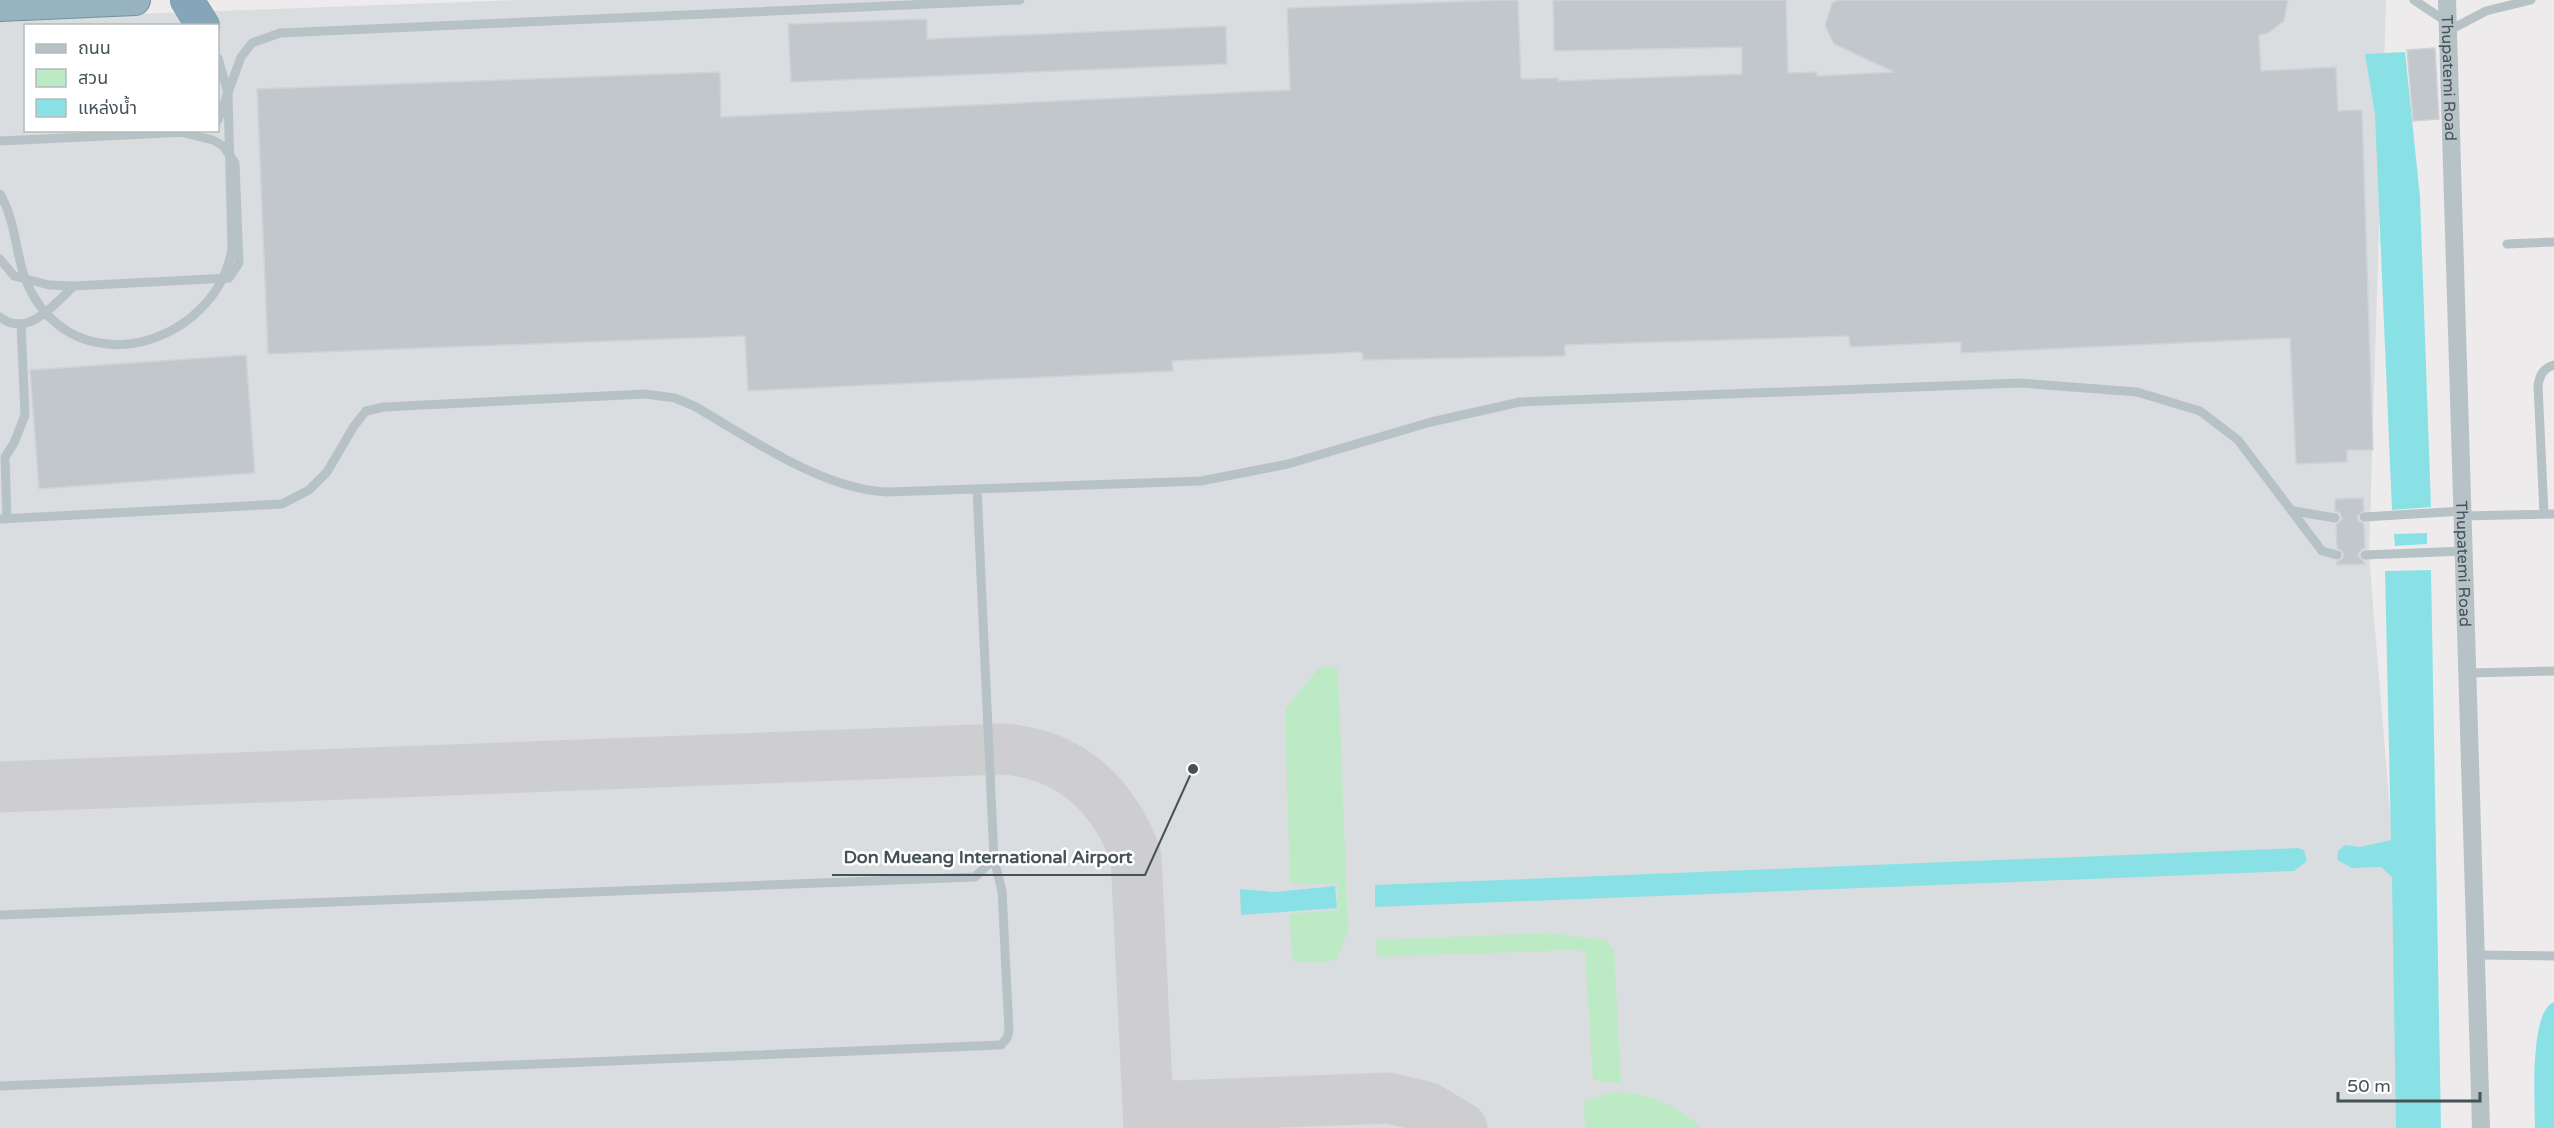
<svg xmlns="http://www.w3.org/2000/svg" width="2554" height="1128" font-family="'Varela Round','Noto Sans Thai',sans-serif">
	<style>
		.airport { fill: #dadde0; fill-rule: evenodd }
		.green { fill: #bbeac5 }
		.water { fill: #8ae1e5 }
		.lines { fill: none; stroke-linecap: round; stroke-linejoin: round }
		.taxiway { stroke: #ceced0; stroke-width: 51 }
		.building { fill: #c2c7cb; stroke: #cfd3d7; stroke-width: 1.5 }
		.trunk-casing { stroke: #7191a3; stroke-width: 32 }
		.motorway-casing { stroke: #7191a3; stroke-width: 34 }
		.service { stroke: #b7c2c7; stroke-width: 9 }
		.minor { stroke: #b7c2c7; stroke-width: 18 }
		.trunk { stroke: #98b3c0; stroke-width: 30 }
		.motorway { stroke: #85a6b8; stroke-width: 33 }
		.service-bridge { stroke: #b7c2c7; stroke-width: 9 }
		.labels { text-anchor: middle; stroke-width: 5; stroke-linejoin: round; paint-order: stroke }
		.street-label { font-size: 16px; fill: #455257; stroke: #fff }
		.leader { fill: none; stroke: #455257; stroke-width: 2 }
		.callout-dot { fill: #455257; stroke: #fff; stroke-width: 2 }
		.callout-label { font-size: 18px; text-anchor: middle; font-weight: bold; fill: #455257; stroke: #fff; stroke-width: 5; stroke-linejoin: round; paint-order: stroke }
	</style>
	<rect width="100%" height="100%" fill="#eeebec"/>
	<path class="airport" d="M515,0H2386L2369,555L2404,983L2406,1128H0V19ZM26,26H218V130H26Z"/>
	<path class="green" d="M1320,667L1338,668L1348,931L1337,959C1323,964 1308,963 1293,961L1289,914L1338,910V884H1290L1285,709Z
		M1548,933L1605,940L1614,950L1621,1083L1593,1080L1585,952L1576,950L1377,957L1376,940Z
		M1613,1092C1644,1092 1679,1105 1701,1128H1585L1584,1101Z"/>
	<path class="water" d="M2405,52L2420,197L2431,507L2392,510L2375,115L2365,54Z
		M2427,533V544L2395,546L2394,534Z
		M2431,570L2441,1128H2396L2392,877L2381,867L2352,868L2337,860L2338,851L2345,845L2360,847L2391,840L2385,571Z
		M2298,848L2304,850L2307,861L2294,871L1375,907V885Z
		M1335,886L1337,908L1241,915L1240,889L1274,892Z
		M2554,1002V1128H2535C2535,1104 2529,1011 2554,1002Z"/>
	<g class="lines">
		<path class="taxiway" d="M0,787L1002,749C1070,753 1113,794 1136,856L1149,1128
			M1149,1107L1389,1098L1427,1107L1462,1128"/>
	</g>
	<path class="building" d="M1498,0H1518L1521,79L1558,78V81L1742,74V47L1554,51L1553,0H1786L1788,73L1817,72V76L1894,72L1834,44L1825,26L1832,3L1838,0H2288L2284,21L2268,33L2259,35L2261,71L2336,67L2338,111L2362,110L2373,450H2347V462L2296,464L2290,338L1961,353V342L1850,347L1849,336L1565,345V356L1363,360L1362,352L1172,361L1173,371L748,391L745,336L268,354L257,89L720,72L721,117L1290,90L1287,8Z
		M927,19V39L1226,26L1227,64L791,82L788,24Z
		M2435,48L2439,119L2413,121L2407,50Z
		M246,355L255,473L39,489L30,370Z
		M2363,498L2364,510L2357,517L2359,521L2364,524L2365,548L2361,550L2358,555L2365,564L2337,565V562L2342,559L2344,554L2337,548L2336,525L2342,519L2340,513L2335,511V499Z"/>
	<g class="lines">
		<g class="trunk-casing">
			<path id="trunk" d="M0,6L135,0"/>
		</g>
		<g class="motorway-casing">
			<path id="motorway" d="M187,0L203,26"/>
		</g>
		<path class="service" d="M2414,0L2447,22
			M2448,31L2486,11L2531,0
			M218,120L241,57L252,43L280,33L1020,0
			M0,141L189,132
			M2507,244L2554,242
			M0,259L14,276L49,285L74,286L229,278L239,263L235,163L223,146L213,140L184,133
			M0,317C28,339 55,303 74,286
			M2294,511L2335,518
			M2544,514L2538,385C2540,375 2543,368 2554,365
			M2463,516L2554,514
			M2364,517L2463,511
			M0,519L282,504L309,490L327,472L354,426L366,411L384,407L645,394L675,398L694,406C750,438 823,490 888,492L1201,481L1288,464L1431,422L1520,402L2020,383L2137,392L2200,411L2238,440L2322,551L2337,555
			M7,519L5,457L14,443L25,415L21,324
			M2365,555L2464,551
			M2467,673L2554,671
			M0,915L975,877L994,859
			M2476,955L2554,956
			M0,1086L1001,1045L1007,1038L1009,1031L1002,891L994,859L977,489"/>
		<path class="minor" id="s1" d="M2447,0L2481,1128"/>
		<use href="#trunk" class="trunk"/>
		<use href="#motorway" class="motorway"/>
		<path class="service-bridge" d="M0,194C21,230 12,268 40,306C98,383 219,335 232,248L228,93L218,58"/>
	</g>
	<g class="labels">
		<g class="street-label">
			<text dy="6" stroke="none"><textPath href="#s1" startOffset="78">Thupatemi Road</textPath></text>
			<text dy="6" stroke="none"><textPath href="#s1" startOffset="564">Thupatemi Road</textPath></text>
		</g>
	</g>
	<path class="leader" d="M1193 769L1145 875H832"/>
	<circle class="callout-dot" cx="1193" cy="769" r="6"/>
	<g class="callout-label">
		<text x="988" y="863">Don Mueang International Airport</text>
	</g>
	<rect x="24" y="24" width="195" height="108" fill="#ffffff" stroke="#b5babc" stroke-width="1.5"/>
	<rect x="36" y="44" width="30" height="9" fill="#b7c2c7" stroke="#b5babc" stroke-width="1.5"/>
	<text x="78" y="54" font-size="18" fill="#455257">ถนน</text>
	<rect x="36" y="69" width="30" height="18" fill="#bbeac5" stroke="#b5babc" stroke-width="1.5"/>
	<text x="78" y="84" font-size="18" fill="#455257">สวน</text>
	<rect x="36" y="99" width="30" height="18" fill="#8ae1e5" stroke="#b5babc" stroke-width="1.5"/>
	<text x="78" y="114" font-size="18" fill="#455257">แหล่งน้ำ</text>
	<path d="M2338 1092v9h142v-9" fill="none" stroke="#455257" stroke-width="3"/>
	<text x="2347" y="1092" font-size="18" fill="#455257" stroke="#ffffff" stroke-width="4.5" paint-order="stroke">50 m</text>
</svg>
